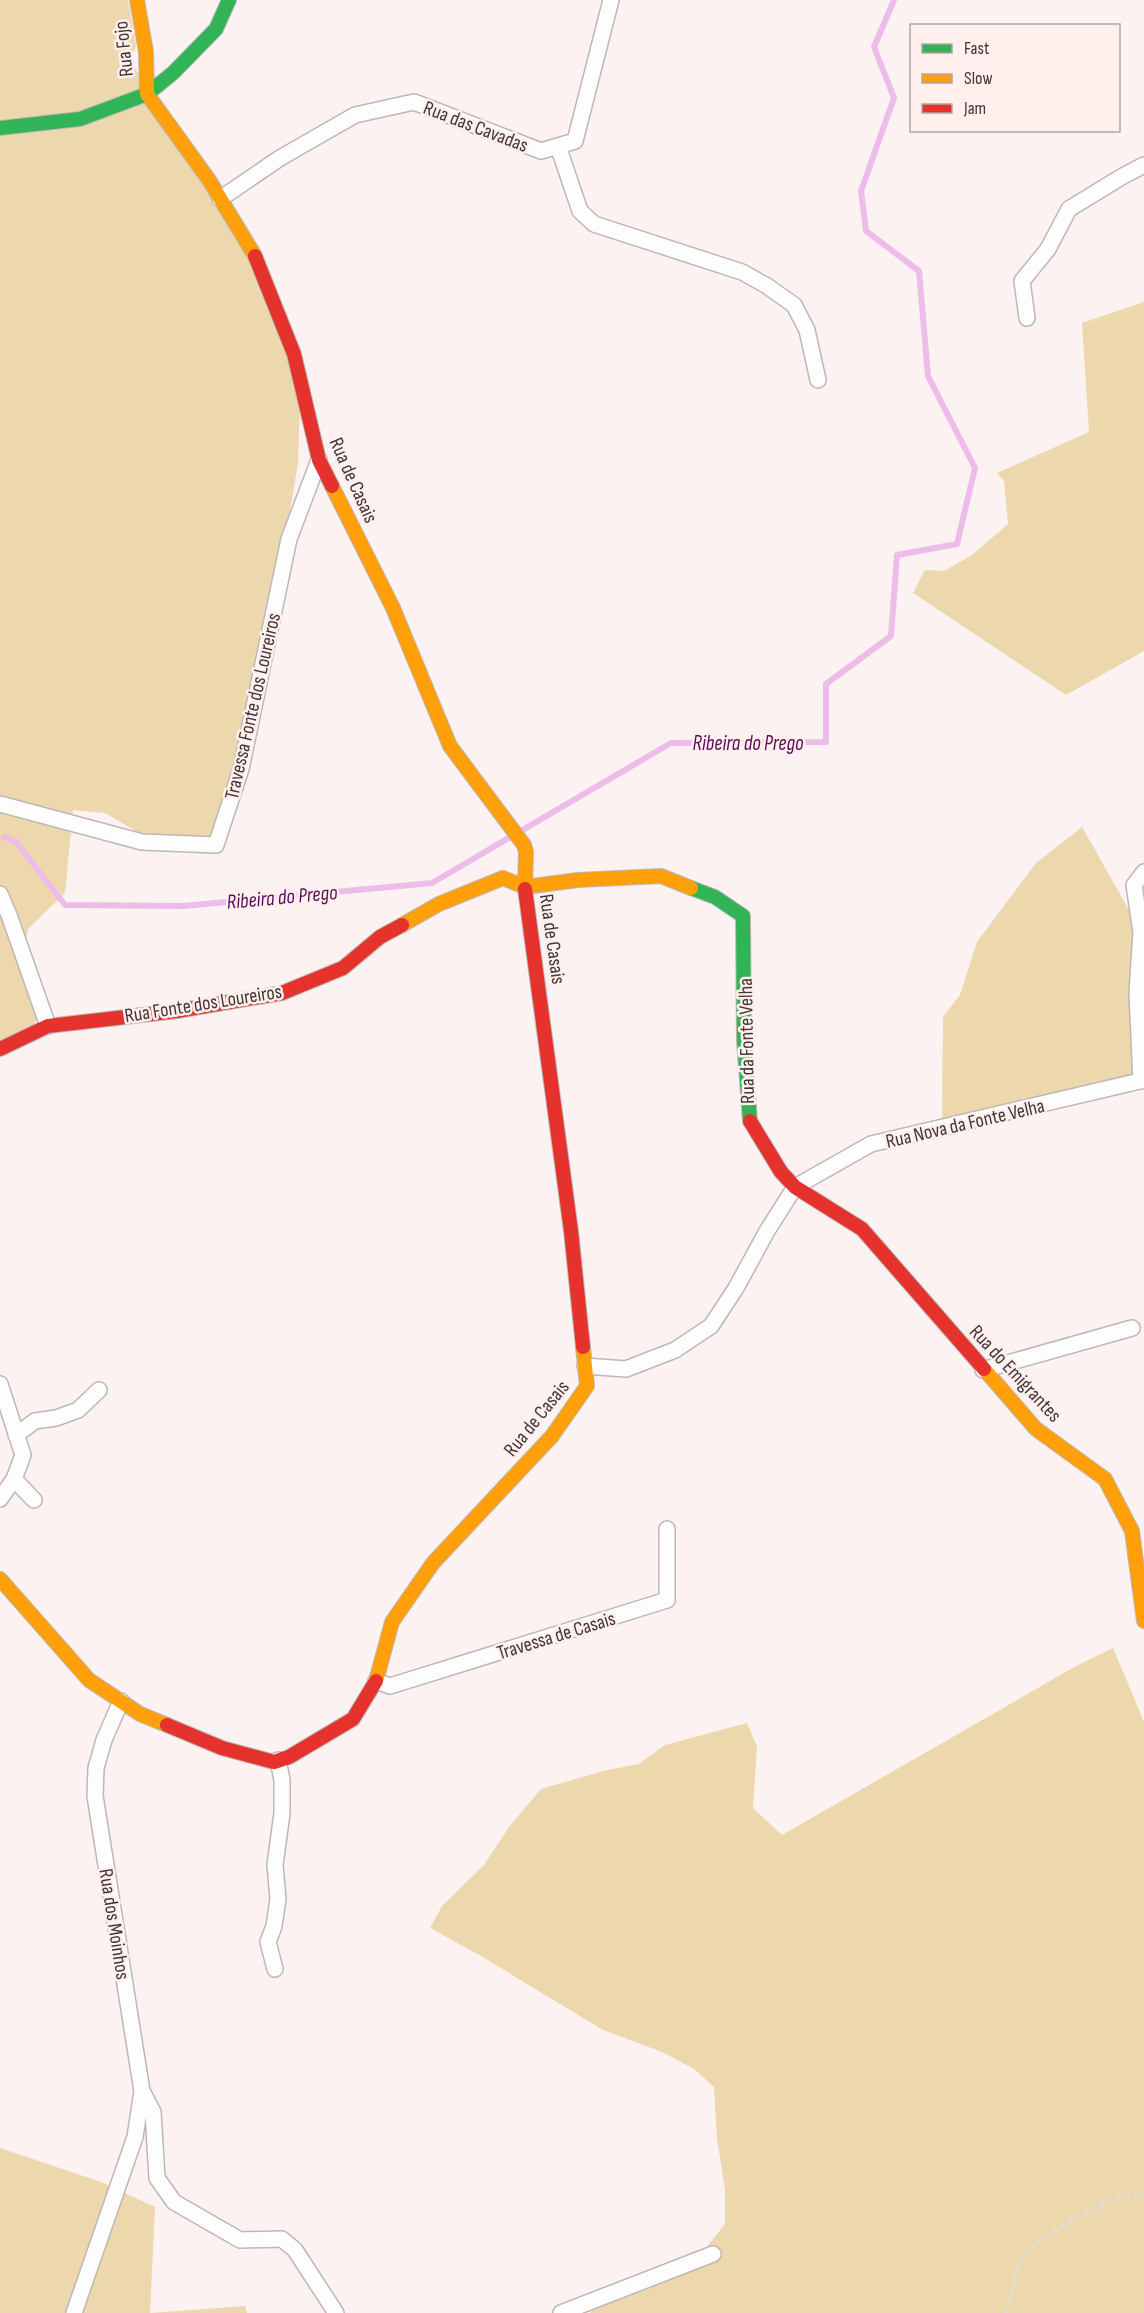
<svg xmlns="http://www.w3.org/2000/svg" width="1144" height="2313" font-family="'Sofia Sans Condensed',sans-serif">
	<style>
		.green { fill: #ecd8ac }
		.lines { fill: none; stroke-linecap: round; stroke-linejoin: round }
		.stream { stroke: #eebce9; stroke-width: 6 }
		.street-casing { stroke: #beb7b6; stroke-width: 18 }
		.fast-casing { stroke: #beb7b6; stroke-width: 16 }
		.slow-casing { stroke: #beb7b6; stroke-width: 16 }
		.jam-casing { stroke: #beb7b6; stroke-width: 16 }
		.path { stroke: #e0dddd; stroke-width: 4; stroke-dasharray: 4.5 4.5; stroke-linecap: butt }
		.street { stroke: #fefdfd; stroke-width: 15 }
		.fast { stroke: #30b455; stroke-width: 14 }
		.slow { stroke: #ff9f0a; stroke-width: 14 }
		.jam { stroke: #e5322d; stroke-width: 14 }
		.labels { text-anchor: middle; stroke-width: 5; stroke-linejoin: round; paint-order: stroke }
		.street-label { font-size: 20px; fill: #3f3836; stroke: #ffefed }
		.water-label { font-size: 21px; font-style: italic; fill: #5c0c5c; stroke: #ffefed }
	</style>
	<rect width="100%" height="100%" fill="#fbf2f1"/>
	<path class="green" d="M0,0H128L136,46L130,59L185,155L273,295L300,401L298,463L288,524L220,848L151,840L105,813L73,810L65,893L28,929L25,947L37,1019L23,1037L0,1051Z
		M1144,302V651L1066,695L913,593L925,570L944,571L972,555L1008,524L1004,481L997,473L1089,432L1082,323Z
		M1082,827L1133,917L1144,1079L942,1122L943,1017L960,995L977,942L1036,863Z
		M1113,1648L1144,1722V2313H590L594,2307L645,2284L704,2267L705,2249L725,2224V2190L717,2138L714,2087L694,2069L662,2052L603,2030L481,1956L430,1928L442,1906L484,1865L509,1827L541,1789L603,1771L639,1764L665,1745L747,1723L757,1747L753,1808L782,1835L1078,1665Z
		M0,2148L101,2182L155,2207L150,2313L245,2306L247,2313H0Z"/>
	<g class="lines">
		<path class="stream" d="M4,837L16,842L65,905L183,906L432,883L671,743L826,742V684L891,636L897,555L957,544L975,468L928,376L919,271L866,231L861,191L894,98L874,47L894,0"/>
		<g class="street-casing">
			<path id="street" d="M558,146L580,211L594,224L742,272L767,286L794,305L807,330L818,380
				M220,199L280,158L355,115L414,102L541,151L575,141L611,0
				M1027,318L1022,281L1048,249L1069,209L1123,176L1144,165
				M0,804L142,842L216,845L241,769L289,539L319,460
				M0,894L9,915L48,1026
				M1141,1081L1137,993L1141,932L1134,885L1144,872
				M585,1366L626,1369L675,1350L711,1326L736,1288L767,1231L795,1187L871,1144L1144,1080
				M983,1370L1132,1328
				M0,1384L23,1455L14,1479L0,1499
				M16,1435L35,1421L56,1418L78,1410L99,1390
				M14,1479L34,1500
				M376,1681L390,1686L667,1600V1529
				M275,1969L268,1942L274,1926L278,1899L275,1865L282,1813V1780L278,1760
				M142,2091L153,2112L157,2178L174,2202L240,2240L282,2239L295,2250L336,2313
				M74,2313L135,2137L142,2091L95,1796L96,1768L104,1740L121,1701
				M561,2313L713,2254"/>
		</g>
		<g class="fast-casing">
			<path id="fast" d="M0,128L80,119L147,94L173,73L216,29L229,0
				M691,888L715,897L743,916L744,1041L750,1121"/>
		</g>
		<g class="slow-casing">
			<path id="slow" d="M137,0L146,52L147,94
				M147,94L209,180L255,256
				M332,486L393,608L450,746L524,845L526,852L525,889
				M402,925L439,904L503,878L525,887L578,880L661,876L691,888
				M984,1369L1036,1429L1105,1479L1132,1531L1144,1621
				M0,1579L89,1680L140,1714L167,1725
				M376,1681L392,1622L433,1563L552,1436L587,1386L583,1347"/>
		</g>
		<g class="jam-casing">
			<path id="jam" d="M255,256L294,354L319,460L332,486
				M525,889L571,1231L583,1347
				M0,1049L48,1026L177,1011L282,993L343,968L380,937L402,925
				M750,1121L781,1172L795,1187L862,1229L984,1369
				M167,1725L222,1748L274,1762L289,1757L353,1719L376,1681"/>
		</g>
		<path class="path" d="M1006,2313L1020,2260L1040,2239L1110,2199L1144,2195"/>
		<use href="#street" class="street"/>
		<use href="#fast" class="fast"/>
		<use href="#slow" class="slow"/>
		<use href="#jam" class="jam"/>
	</g>
	<g class="labels">
		<g class="street-label">
			<text transform="translate(123 49) rotate(-96)" y="7">Rua Fojo</text>
			<text transform="translate(476 126) rotate(21)" y="7">Rua das Cavadas</text>
			<text transform="translate(354 480) rotate(66)" y="7">Rua de Casais</text>
			<text transform="translate(252 706) rotate(-77)" y="7">Travessa Fonte dos Loureiros</text>
			<text transform="translate(553 939) rotate(82)" y="7">Rua de Casais</text>
			<text transform="translate(203 1003) rotate(-9)" y="7">Rua Fonte dos Loureiros</text>
			<text transform="translate(746 1041) rotate(-91)" y="7">Rua da Fonte Velha</text>
			<text transform="translate(965 1123) rotate(-13)" y="7">Rua Nova da Fonte Velha</text>
			<text transform="translate(1016 1373) rotate(47)" y="7">Rua do Emigrantes</text>
			<text transform="translate(536 1418) rotate(-51)" y="7">Rua de Casais</text>
			<text transform="translate(556 1635) rotate(-17)" y="7">Travessa de Casais</text>
			<text transform="translate(115 1924) rotate(81)" y="7">Rua dos Moinhos</text>
		</g>
		<g class="water-label">
			<text x="748" y="750">Ribeira do Prego</text>
			<text transform="translate(282 897) rotate(-5)" y="7">Ribeira do Prego</text>
		</g>
	</g>
	<rect x="910" y="24" width="210" height="108" fill="#ffefed" stroke="#b2a6a4" stroke-width="1.5"/>
	<rect x="922" y="44" width="30" height="9" fill="#30b455" stroke="#b2a6a4" stroke-width="1.5"/>
	<text x="964" y="54" font-size="18" fill="#3f3836">Fast</text>
	<rect x="922" y="74" width="30" height="9" fill="#ff9f0a" stroke="#b2a6a4" stroke-width="1.5"/>
	<text x="964" y="84" font-size="18" fill="#3f3836">Slow</text>
	<rect x="922" y="104" width="30" height="9" fill="#e5322d" stroke="#b2a6a4" stroke-width="1.5"/>
	<text x="964" y="114" font-size="18" fill="#3f3836">Jam</text>
</svg>
